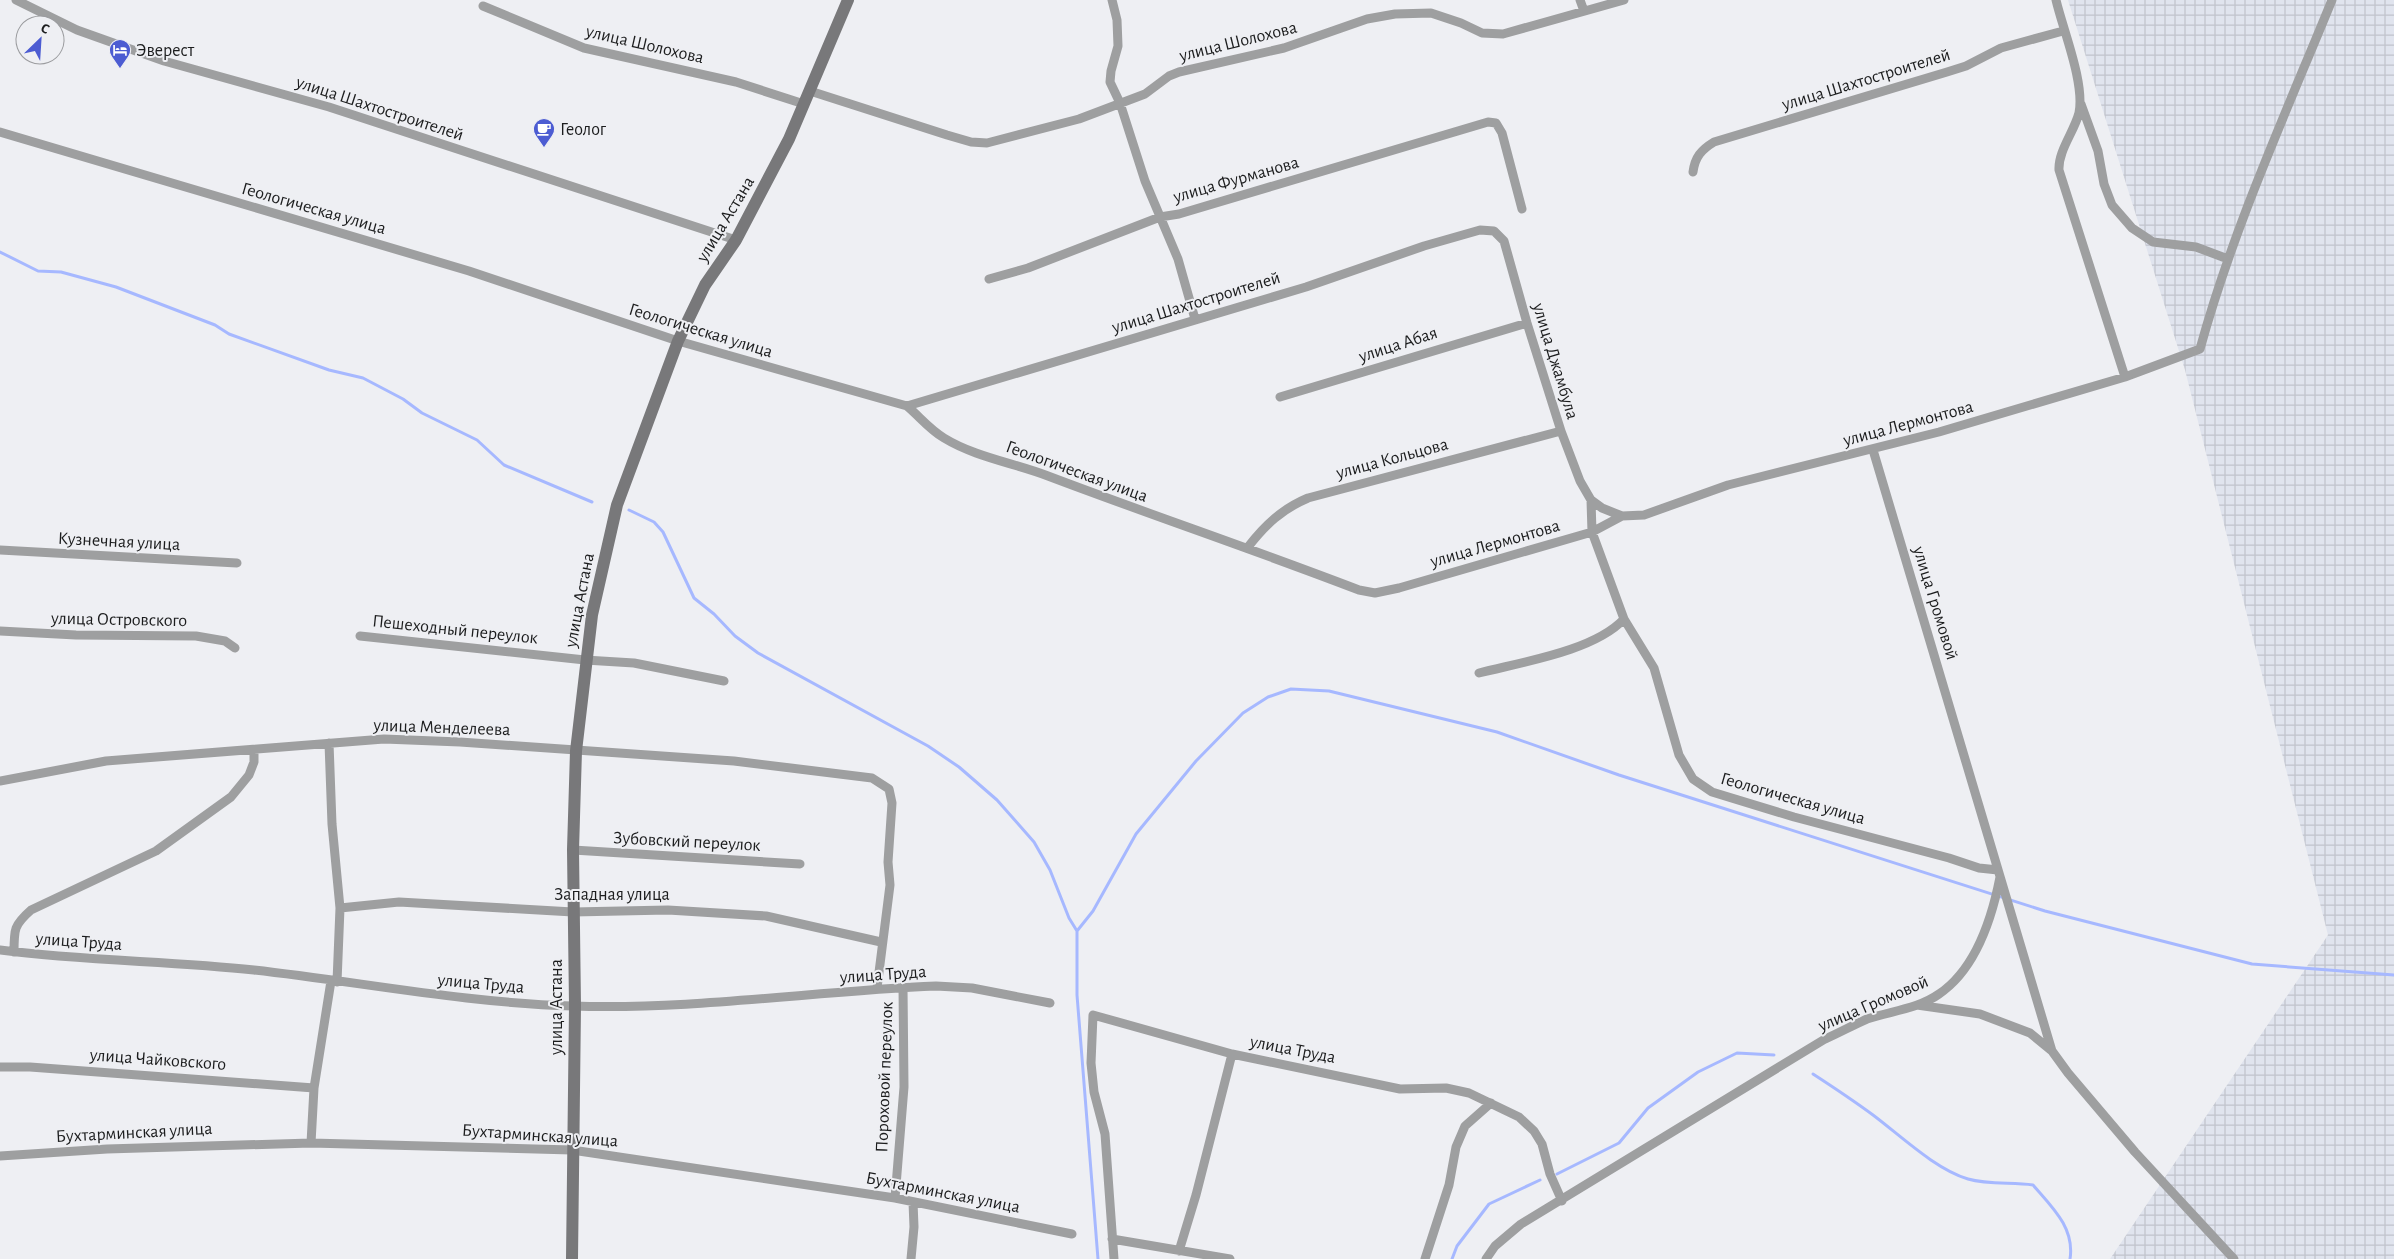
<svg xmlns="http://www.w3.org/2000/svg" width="2394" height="1259" font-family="'Alegreya Sans',sans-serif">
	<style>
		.industrial { fill: url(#industrial-grid) }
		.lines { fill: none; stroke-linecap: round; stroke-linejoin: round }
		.stream { stroke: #a6b8ff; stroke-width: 3 }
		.street { stroke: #9e9fa0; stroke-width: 9 }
		.secondary { stroke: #78787a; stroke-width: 12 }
		.labels { text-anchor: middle; stroke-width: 4; stroke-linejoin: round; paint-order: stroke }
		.street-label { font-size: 18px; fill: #1c1d1e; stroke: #eeeff3 }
		.poi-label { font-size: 18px; fill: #1c1d1e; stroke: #eeeff3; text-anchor: start }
	</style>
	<defs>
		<pattern id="industrial-grid" width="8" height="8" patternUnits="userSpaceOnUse" patternTransform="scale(1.25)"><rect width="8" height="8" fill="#e0e4ee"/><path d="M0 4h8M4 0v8" fill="none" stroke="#c0c3cc"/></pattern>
	</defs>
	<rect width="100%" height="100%" fill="#eeeff3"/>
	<path class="industrial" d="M2068,0H2394V1259H2110L2328,935L2185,370Z"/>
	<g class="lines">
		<path class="stream" d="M0,252L38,271L61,272L116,287L215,325L229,334L329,370L363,378L403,399L422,413L477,440L504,465L592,502
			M629,510L654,522L663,532L694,598L714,614L735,636L758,653L928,746L959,767L997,800L1034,842L1050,870L1069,918L1077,931
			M1813,1074C1833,1087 1854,1101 1873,1115C1901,1136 1935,1169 1968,1179C1989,1185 2012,1182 2033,1185C2052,1207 2075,1228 2070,1259
			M1557,1174L1619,1143L1648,1108L1698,1072L1737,1053L1774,1055
			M1098,1259L1077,995V931L1093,911L1136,834L1196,761L1243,713L1268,697L1291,689L1329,691L1497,732L1619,775L2045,911L2252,964L2394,975
			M1452,1259L1457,1246L1489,1204L1540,1180"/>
		<path class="street" d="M16,0L77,30L164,61L329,107L736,240
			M1112,0L1117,20L1118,46L1111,71L1110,82L1120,103L1145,181L1178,259L1195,319
			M1580,0L1584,11
			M2056,0C2063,30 2085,83 2079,113C2074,132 2058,151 2059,170L2125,377
			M483,6L584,48L736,82L804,104
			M810,91L947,135L971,142L987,143L1079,119L1145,94L1169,76L1179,72L1284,48L1367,19L1395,14L1431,13L1461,23L1482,33L1503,34L1624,0
			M2081,104L2098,151L2104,184L2112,205L2132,228L2153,242L2196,247L2228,259
			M0,132L469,271L678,341L907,406C920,417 929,429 944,438C975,457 1014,463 1048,476C1151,515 1255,550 1359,590L1375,593L1399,588L1592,532L1622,516
			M1693,172C1695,157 1701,150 1714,142L1947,72L1966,66L2001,48L2063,31
			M989,279L1028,268L1160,217L1179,214L1488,122L1496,123L1502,133L1522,209
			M1280,397L1527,323
			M907,406L1306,287L1424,246L1480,230L1494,231L1504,241L1527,323L1561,431L1580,481L1591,500L1602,508L1622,516L1644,515L1728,485L1939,432L2125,377L2200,349C2233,229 2285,115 2332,0
			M1873,450L2052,1051
			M1591,500L1592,532L1624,619L1654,668L1679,755L1693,779L1712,792L1794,817L1949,858L1979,868L1998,870
			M1248,547C1265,525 1282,509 1308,498L1561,431
			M0,550L237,563
			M0,631L76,635L196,636L225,641L235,648
			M360,636L585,660L634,663L724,681
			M1479,673C1522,662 1594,651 1624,619
			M329,743L332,824L340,908L337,982
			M0,781L106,761L384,739L460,742L734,761L872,778L889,789L892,803L888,862L890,885L877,988
			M573,850L800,864
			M340,908L399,902L573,912L668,910L766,916L881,942
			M0,950C85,961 169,961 254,970C361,982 465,1003 573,1006C694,1010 815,991 936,986L972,988L1050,1003
			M14,952C14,929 14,925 31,910L156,851L231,797L249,775L254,762V751
			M1917,1005L1980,1014L2030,1033L2052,1051L2068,1073L2135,1152L2234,1259
			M0,1067H30L314,1088
			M311,1143L314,1088L331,981
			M0,1156L107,1149L311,1143L572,1150L895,1198L1072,1234
			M895,1198L904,1087L903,987
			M1112,1239L1230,1259
			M1179,1251L1196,1195L1232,1054
			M911,1259L914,1227L913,1202
			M1114,1259L1105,1134L1094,1092L1091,1063L1093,1015L1232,1054L1400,1089L1446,1088L1469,1093L1519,1117L1534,1131L1542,1144L1550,1174L1562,1201
			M1425,1259L1449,1185L1456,1147L1465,1126L1491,1103
			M1486,1259L1495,1246L1521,1224L1825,1039C1839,1033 1853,1025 1867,1019C1891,1011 1918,1009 1939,994C1976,969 1992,918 2000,877"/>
		<path class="secondary" d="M572,1259L575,1006L573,850L576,751L592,615L617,505L678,341L705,285L736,240L789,139L848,0"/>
	</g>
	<defs>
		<g id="hotel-pin" transform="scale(1.125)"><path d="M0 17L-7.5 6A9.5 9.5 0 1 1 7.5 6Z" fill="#4c5cd2" stroke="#eeeff3"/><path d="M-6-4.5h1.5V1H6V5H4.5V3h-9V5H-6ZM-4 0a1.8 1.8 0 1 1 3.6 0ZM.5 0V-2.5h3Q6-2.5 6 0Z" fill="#fff"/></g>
		<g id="cafe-pin" transform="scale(1.125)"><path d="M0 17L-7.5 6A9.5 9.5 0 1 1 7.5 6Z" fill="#4c5cd2" stroke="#eeeff3"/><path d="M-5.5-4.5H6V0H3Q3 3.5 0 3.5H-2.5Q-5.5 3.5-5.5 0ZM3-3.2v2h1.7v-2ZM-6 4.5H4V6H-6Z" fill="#fff"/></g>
	</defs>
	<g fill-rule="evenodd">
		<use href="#hotel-pin" x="120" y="50"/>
		<use href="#cafe-pin" x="544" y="129"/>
	</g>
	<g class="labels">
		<g class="street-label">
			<text transform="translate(1238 41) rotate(-14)" y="6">улица Шолохова</text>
			<text transform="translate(645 44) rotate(13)" y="6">улица Шолохова</text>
			<text transform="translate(1866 79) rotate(-17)" y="6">улица Шахтостроителей</text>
			<text transform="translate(380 108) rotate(18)" y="6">улица Шахтостроителей</text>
			<text transform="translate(1236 179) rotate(-16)" y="6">улица Фурманова</text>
			<text transform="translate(314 208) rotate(16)" y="6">Геологическая улица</text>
			<text transform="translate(725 219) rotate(-59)" y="6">улица Астана</text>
			<text transform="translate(1196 302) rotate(-17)" y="6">улица Шахтостроителей</text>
			<text transform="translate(701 330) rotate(17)" y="6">Геологическая улица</text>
			<text transform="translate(1398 344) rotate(-18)" y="6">улица Абая</text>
			<text transform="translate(1556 361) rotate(73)" y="6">улица Джамбула</text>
			<text transform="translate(1908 423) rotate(-15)" y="6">улица Лермонтова</text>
			<text transform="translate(1392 458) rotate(-15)" y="6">улица Кольцова</text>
			<text transform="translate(1077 471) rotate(20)" y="6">Геологическая улица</text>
			<text transform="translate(119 541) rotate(3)" y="6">Кузнечная улица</text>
			<text transform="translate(1495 543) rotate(-16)" y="6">улица Лермонтова</text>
			<text transform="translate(579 600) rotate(-79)" y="6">улица Астана</text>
			<text transform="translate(1936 603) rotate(73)" y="6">улица Громовой</text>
			<text transform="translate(119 619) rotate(1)" y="6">улица Островского</text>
			<text transform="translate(455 629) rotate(6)" y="6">Пешеходный переулок</text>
			<text transform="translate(442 727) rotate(2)" y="6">улица Менделеева</text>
			<text transform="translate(1793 798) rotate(16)" y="6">Геологическая улица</text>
			<text transform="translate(687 841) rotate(3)" y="6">Зубовский переулок</text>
			<text x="612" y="900">Западная улица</text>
			<text transform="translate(79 941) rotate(4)" y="6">улица Труда</text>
			<text transform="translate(883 974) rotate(-4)" y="6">улица Труда</text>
			<text transform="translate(481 983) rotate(5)" y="6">улица Труда</text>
			<text transform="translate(1873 1003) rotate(-23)" y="6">улица Громовой</text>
			<text transform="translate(556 1007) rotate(-90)" y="6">улица Астана</text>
			<text transform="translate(1293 1049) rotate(11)" y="6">улица Труда</text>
			<text transform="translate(158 1059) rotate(4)" y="6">улица Чайковского</text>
			<text transform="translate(884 1077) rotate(-88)" y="6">Пороховой переулок</text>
			<text transform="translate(134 1132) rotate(-3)" y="6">Бухтарминская улица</text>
			<text transform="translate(540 1135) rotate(4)" y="6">Бухтарминская улица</text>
			<text transform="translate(943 1192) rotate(11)" y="6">Бухтарминская улица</text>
		</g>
		<g class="poi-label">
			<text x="136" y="56">Эверест</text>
			<text x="560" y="135">Геолог</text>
		</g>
	</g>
	<g transform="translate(40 40) rotate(25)"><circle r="24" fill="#eeeff3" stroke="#9a9b9e"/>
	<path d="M0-4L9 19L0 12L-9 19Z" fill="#4c5cd2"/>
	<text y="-8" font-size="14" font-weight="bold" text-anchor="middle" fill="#1c1d1e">С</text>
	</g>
</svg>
